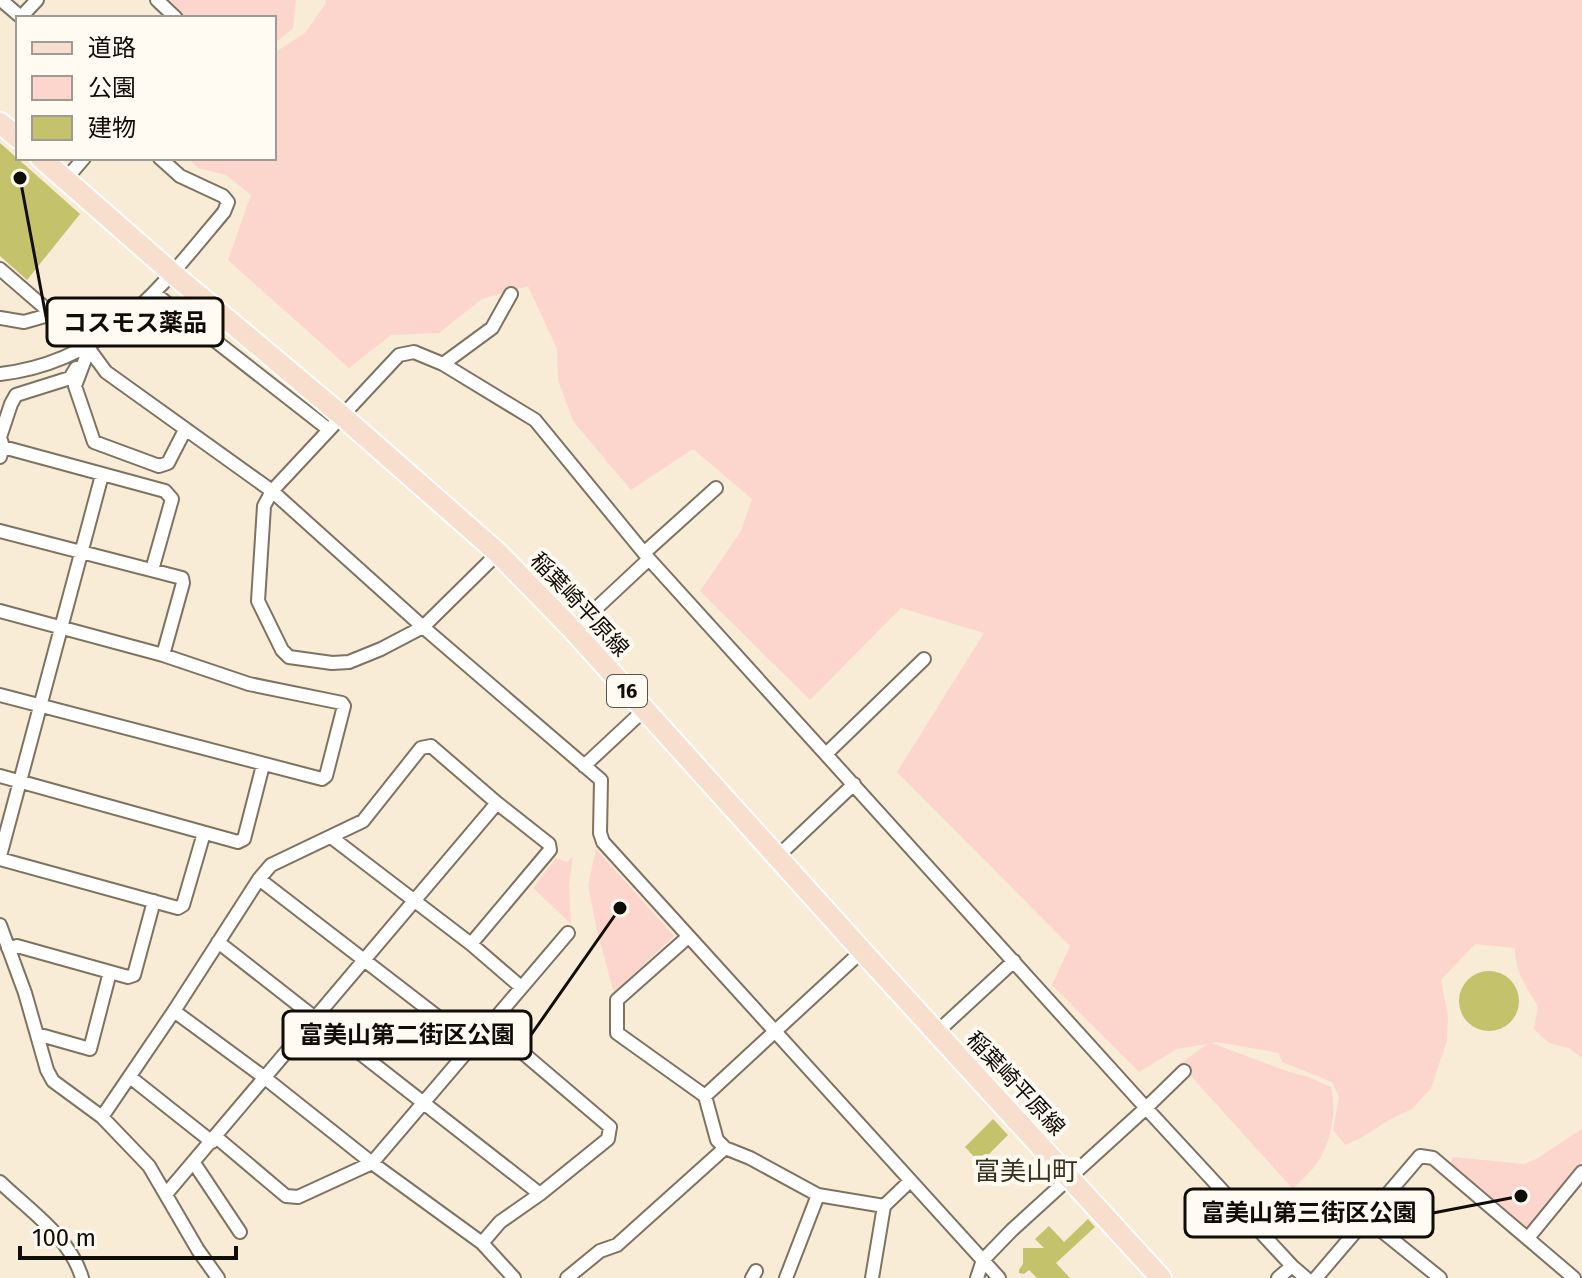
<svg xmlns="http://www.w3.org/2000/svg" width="1582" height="1278" font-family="'Fira Sans','Noto Sans JP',sans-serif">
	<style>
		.green { fill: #fcd6cd }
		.building { fill: #c4c26b }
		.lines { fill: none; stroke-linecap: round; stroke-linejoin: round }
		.minor-casing { stroke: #7d7360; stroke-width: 16 }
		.primary-casing { stroke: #fff; stroke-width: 24 }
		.minor { stroke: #fff; stroke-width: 12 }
		.primary { stroke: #f8dfcd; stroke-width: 20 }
		.labels { text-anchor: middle; stroke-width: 8; stroke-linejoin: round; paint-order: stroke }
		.shield { fill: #fffaf2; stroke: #58534d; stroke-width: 2 }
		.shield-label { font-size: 20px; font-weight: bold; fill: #100c06 }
		.street-label { font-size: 22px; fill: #100c06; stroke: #fffaf2 }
		.quarter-label { font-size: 26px; fill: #39301f; stroke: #fffaf2 }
		.leader { fill: none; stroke: #100c06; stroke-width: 3 }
		.callout-dot { fill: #100c06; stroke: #fffaf2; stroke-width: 3 }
		.callout { fill: #fffaf2; stroke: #100c06; stroke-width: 3 }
		.callout-label { font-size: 24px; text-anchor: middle; font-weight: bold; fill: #100c06 }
	</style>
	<rect width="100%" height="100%" fill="#f8ecd7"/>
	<path class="green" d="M169,0H296L293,28L274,44V18H187Z
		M325,0H1582V1058L1569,1048L1549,1043L1534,1029L1538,1006C1527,989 1514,970 1515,948L1475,944L1441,980L1448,1017L1447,1040L1431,1088L1412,1109L1389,1120L1359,1139L1345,1145L1333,1130L1339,1097L1332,1082L1282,1062L1279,1053L1217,1042L1211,1043L1295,1074L1306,1076L1331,1087C1337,1113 1331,1144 1315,1166C1309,1174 1300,1181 1293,1189L1180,1064L1207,1044L1177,1049L1139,1072L1052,985L1070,946L897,772L984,633L901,608L810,700L700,591L741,531L752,499L693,449L631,490L573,421L558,380L557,349L528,286L482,299L439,333L391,335L349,368L228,260L251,195L226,175L198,168L188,158H274V53L305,33L326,3Z
		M596,849L674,936L614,993L597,931L588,885Z
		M573,856L569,885L571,924L533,888L556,858L567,862Z
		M1582,1129V1162L1527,1229L1450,1164L1453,1157L1524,1164L1536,1159Z"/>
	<path class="building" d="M0,143L80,214L27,280L0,256Z
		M1459 1001a30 30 0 1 1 60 0a30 30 0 1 1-60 0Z
		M993,1119L1008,1135L980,1163L965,1147Z
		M1088,1219L1095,1227L1056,1263L1070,1278H1037L1029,1270L1024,1274L1019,1273V1270L1023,1264V1248H1044L1035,1239L1049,1226L1064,1242Z"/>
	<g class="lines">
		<g class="minor-casing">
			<path id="minor" d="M1,0L22,18
				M157,0L176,18
				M21,17L37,0
				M66,179L84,158
				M0,269L52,314L24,322L0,318
				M154,293L328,429
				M89,349L106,372L272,491L423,627L601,780L600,833L603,842L999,1278
				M89,349L75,386L94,442L159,466L168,463L185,430
				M443,364L492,328L511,294
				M0,374C107,362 160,288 224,212L228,202L223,196L180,176L160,158
				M3,447L165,491L172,499L152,570
				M0,457L3,447L0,437L11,404L16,395L70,378L76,368
				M0,531L182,578L183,583L163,655
				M498,553L423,627L381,649L349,662L332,663L289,657L282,650L258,601L264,506L272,491L399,355L414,352L443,364L535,420L649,559L1146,1108L1292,1266L1306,1278
				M644,553L716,488
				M0,611L163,655L249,684L342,703L344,706L326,776L322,779L0,695
				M573,630L649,559
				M826,754L924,659
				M584,766L644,710
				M0,776L238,842L244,839L263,765
				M331,837L471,944L521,987
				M0,856L102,475
				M777,857L854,784
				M0,859L178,908L183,905L204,833
				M259,879L473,1044
				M0,925L25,993L47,1070L53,1081L102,1117L149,1166L198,1250L218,1278
				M688,937L617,1000V1033L705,1096
				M218,942L540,1194
				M8,948L17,946L128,977L134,975L154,901
				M174,1011L265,1078L372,1163L482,1243L514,1278
				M937,1032L1014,961
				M37,1034L90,1049L110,972
				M130,1077L212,1142
				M102,1117L174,1011L259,879L271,865L363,821L421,748L431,746L497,803L549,844L550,850L471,944
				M216,1137L286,1196L298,1197L372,1163L568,933
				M725,1148L717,1140L705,1096L862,951
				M194,1163L240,1232
				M0,1182C29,1210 70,1237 82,1278
				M166,1194L497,803
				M1367,1219L1440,1278
				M1528,1238L1582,1172
				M482,1243L500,1222L540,1194L608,1139L610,1127L489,1024
				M567,1278L600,1251L617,1245L725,1148L750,1158L818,1195L884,1206
				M752,1278L756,1271
				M786,1278L818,1195
				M872,1278L884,1206L910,1181
				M977,1278L983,1260L1012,1230L1146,1108L1184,1071
				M1278,1278L1292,1266
				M1316,1278L1420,1156L1433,1158L1574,1278"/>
		</g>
		<g class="primary-casing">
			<path id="primary" d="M0,123L18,138
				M41,158L172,273L341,415L498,553L573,630L862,951L1161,1278"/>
		</g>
		<use href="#minor" class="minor"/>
		<use href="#primary" class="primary"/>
	</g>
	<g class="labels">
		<rect class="shield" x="607" y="675" width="40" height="32" rx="6"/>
		<g class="shield-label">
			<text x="627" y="698">16</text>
		</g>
		<g class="street-label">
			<text transform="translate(580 604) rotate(47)" y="8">稲葉崎平原線</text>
			<text transform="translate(1016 1083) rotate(47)" y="8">稲葉崎平原線</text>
		</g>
		<g class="quarter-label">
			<text x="1026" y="1180">富美山町</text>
		</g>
	</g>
	<path class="leader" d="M20 178L47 322M620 908L531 1035M1521 1196L1433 1213"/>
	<g class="callout-dot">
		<circle cx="20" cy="178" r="8"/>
		<circle cx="620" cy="908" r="8"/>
		<circle cx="1521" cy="1196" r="8"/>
	</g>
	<g class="callout">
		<rect x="47" y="298" width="176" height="48" rx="8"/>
		<rect x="283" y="1011" width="248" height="48" rx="8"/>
		<rect x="1185" y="1189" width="248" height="48" rx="8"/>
	</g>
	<g class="callout-label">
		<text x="135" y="331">コスモス薬品</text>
		<text x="407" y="1043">富美山第二街区公園</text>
		<text x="1309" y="1221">富美山第三街区公園</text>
	</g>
	<rect x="16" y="16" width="260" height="144" fill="#fffaf2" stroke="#9f9b94" stroke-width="2"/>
	<rect x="32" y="42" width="40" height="12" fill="#f8dfcd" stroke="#9f9b94" stroke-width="2"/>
	<text x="88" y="56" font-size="24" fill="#100c06">道路</text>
	<rect x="32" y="76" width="40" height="24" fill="#fcd6cd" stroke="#9f9b94" stroke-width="2"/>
	<text x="88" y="96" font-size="24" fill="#100c06">公園</text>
	<rect x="32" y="116" width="40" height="24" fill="#c4c26b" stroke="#9f9b94" stroke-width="2"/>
	<text x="88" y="136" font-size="24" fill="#100c06">建物</text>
	<path d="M20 1246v12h216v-12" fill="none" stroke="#100c06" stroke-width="4"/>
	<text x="32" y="1246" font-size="24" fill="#100c06" stroke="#fffaf2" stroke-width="6" paint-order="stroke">100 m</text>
</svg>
